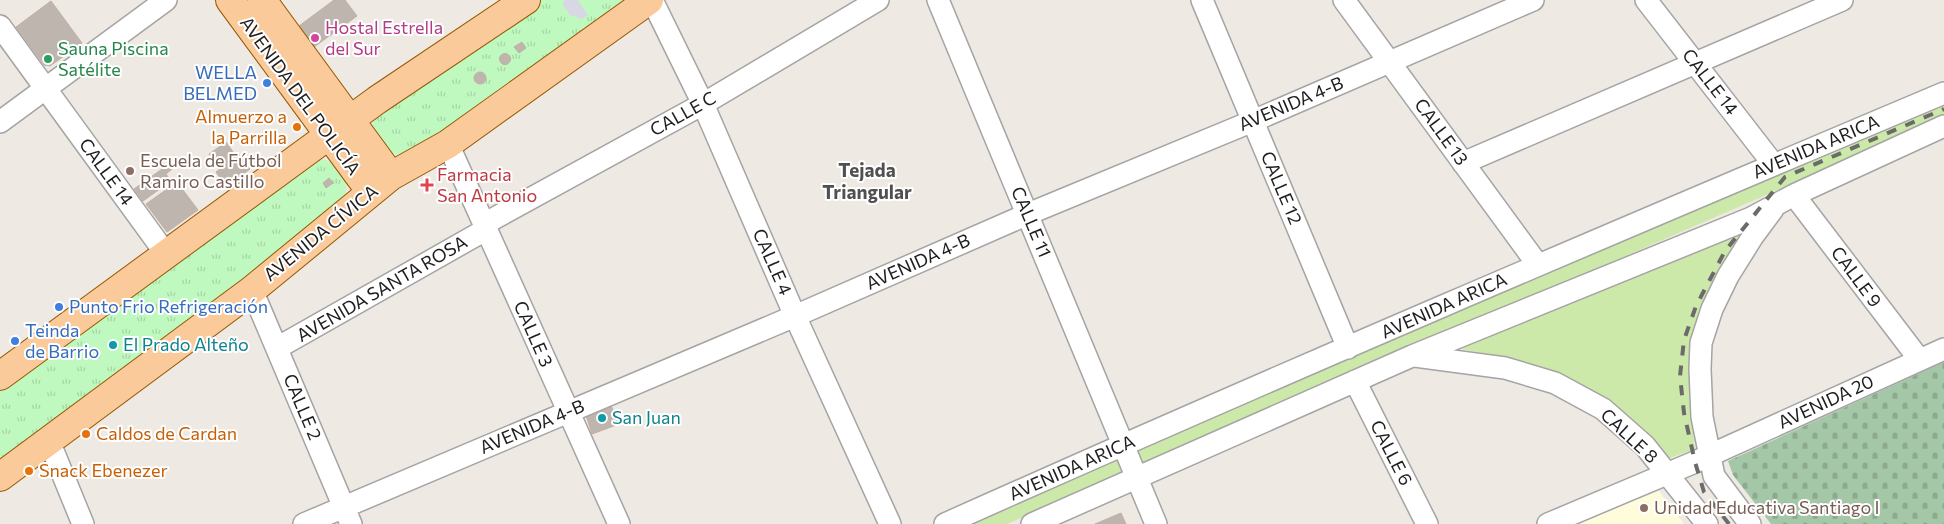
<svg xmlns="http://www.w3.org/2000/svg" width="1944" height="524" font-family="Commissioner,sans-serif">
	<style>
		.education { fill: #fffcdb }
		.grass { fill: #cde9a9 }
		.cemetery { fill: url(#cemetery-stones) }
		.park { fill: url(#park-tufts) }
		.plaza { fill: #d7d8e4 }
		.building { fill: #bfb5af; stroke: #c0afa5 }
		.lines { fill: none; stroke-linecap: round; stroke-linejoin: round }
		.minor-casing { stroke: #a4a4a4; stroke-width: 24 }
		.major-casing { stroke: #955801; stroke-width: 30 }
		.minor { stroke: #fff; stroke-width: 21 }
		.major { stroke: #fbca9b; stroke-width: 28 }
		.rail { stroke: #6b6b6b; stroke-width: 4; stroke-dasharray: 10 10; stroke-linecap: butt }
		.hotel-dot { fill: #d1479c; stroke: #fff; stroke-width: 2 }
		.leisure-dot { fill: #2e9e5b; stroke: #fff; stroke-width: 2 }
		.shop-dot { fill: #3f7fe0; stroke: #fff; stroke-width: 2 }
		.food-dot { fill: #e8710a; stroke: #fff; stroke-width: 2 }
		.education-dot { fill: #8d6e63; stroke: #fff; stroke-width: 2 }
		.health-dot { fill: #e0444e; stroke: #fff; stroke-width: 2 }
		.culture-dot { fill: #0f9aa8; stroke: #fff; stroke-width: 2 }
		.labels { text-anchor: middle; stroke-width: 4; stroke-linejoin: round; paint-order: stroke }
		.hotel-label { font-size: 18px; fill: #b23c85; stroke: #fff; text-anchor: start }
		.leisure-label { font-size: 18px; fill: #27864d; stroke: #fff; text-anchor: start }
		.shop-label { font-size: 18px; fill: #366cbe; stroke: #fff; text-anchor: start }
		.street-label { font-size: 18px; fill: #1d1d1d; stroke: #fff }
		.food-label { font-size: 18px; fill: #c56008; stroke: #fff; text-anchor: start }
		.education-label { font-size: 18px; fill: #785e54; stroke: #fff; text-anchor: start }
		.health-label { font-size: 18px; fill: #be3a42; stroke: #fff; text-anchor: start }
		.culture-label { font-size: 18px; fill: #0d838f; stroke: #fff; text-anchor: start }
		.neighbourhood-label { font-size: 19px; font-weight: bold; fill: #505050; stroke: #fff }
	</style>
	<defs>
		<pattern id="cemetery-stones" width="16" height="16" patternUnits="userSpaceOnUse" patternTransform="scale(1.25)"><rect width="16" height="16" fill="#a4c7a7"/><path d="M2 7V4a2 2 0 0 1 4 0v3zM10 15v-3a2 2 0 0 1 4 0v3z" fill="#8daa8f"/></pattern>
		<pattern id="park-tufts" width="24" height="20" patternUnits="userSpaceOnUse" patternTransform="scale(1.25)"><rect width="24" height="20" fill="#c0f9bf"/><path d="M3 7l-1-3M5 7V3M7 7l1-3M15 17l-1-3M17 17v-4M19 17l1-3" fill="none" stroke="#a5d5a4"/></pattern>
	</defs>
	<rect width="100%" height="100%" fill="#eeeae3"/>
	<path class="education" d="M1659,491L1684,524H1573Z"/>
	<path class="grass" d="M1944,101V118L1007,524H966Z
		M1750,227C1738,245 1723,262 1713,281C1683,341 1687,385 1695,449L1667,459L1542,370L1489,354L1461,349Z"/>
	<path class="cemetery" d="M1944,362V524H1771L1733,475L1728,461Z"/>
	<path class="park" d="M532,0H628L418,149C411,152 406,155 398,154C386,154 372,139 372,126C373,123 376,118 377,115Z
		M323,159C341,164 350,178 345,196L230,300L0,459V390L308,163Z"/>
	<path class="plaza" d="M564,0H578L588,15L582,19L570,15L563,5Z"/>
	<path class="building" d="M334,0H345L357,16L314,47L299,26Z
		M51,1L82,43L50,66L44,65L16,27Z
		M522,42L526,48L519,53L514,47Z
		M499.5 59a5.5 5.5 0 1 1 11 0a5.5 5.5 0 1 1-11 0Z
		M474 78a6 6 0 1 1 12 0a6 6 0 1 1-12 0Z
		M226,142L236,156L239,154L250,169L226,187L216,172L220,169L209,154Z
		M169,164L172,169L166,174L171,181L143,201L134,189Z
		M329,178L333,183L326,188L323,183Z
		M177,182L198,210L167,232L146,204Z
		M610,403L619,424L592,434L585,412Z
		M1121,513L1126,524H1095Z"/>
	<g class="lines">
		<g class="minor-casing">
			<path id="minor" d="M652,0L703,104L795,316L890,524
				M938,0L1156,524
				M1202,0L1348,348
				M1344,0L1538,265
				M1646,0L1774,165
				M0,26L166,254
				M0,122L166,0
				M448,144L619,524
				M1463,163L1842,0
				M1794,195L1919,359
				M484,224L703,104L878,0
				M252,290L351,524
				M277,348L487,229
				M1415,356L1505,368L1555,383L1603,409L1645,446L1707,524
				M1355,381L1427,524
				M49,441L83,524
				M304,524L795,316L1028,214L1253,121L1533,0
				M945,524C1276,376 1610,234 1944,93
				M1032,524L1412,356L1751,218L1794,195L1944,126
				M1548,524L1695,462L1944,349
				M1750,524L1714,476L1702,417L1700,369L1701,343L1712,309L1728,276L1753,236L1773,209"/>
		</g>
		<g class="major-casing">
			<path id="major" d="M230,0L371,192
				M262,0L391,176
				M0,376L377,100L526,0
				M0,477L252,290L391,176L448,144L649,0"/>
		</g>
		<use href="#minor" class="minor"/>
		<use href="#major" class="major"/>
		<path class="rail" d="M1729,524L1704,492L1695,462L1684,413L1680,376L1684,340L1696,306L1725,251L1785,177L1944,109"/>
	</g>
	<circle class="hotel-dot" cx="315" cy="38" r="5"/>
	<circle class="leisure-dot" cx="48" cy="59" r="5"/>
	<g class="shop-dot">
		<circle cx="267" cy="83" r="5"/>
		<circle cx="59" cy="307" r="5"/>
		<circle cx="15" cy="341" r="5"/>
	</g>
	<g class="food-dot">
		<circle cx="297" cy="127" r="5"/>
		<circle cx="86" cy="434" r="5"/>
		<circle cx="29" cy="471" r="5"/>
	</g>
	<g class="education-dot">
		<circle cx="130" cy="171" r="5"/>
		<circle cx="1644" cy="508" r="5"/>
	</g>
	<path class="health-dot" d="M424.5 177.5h5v5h5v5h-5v5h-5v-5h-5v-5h5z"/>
	<g class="culture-dot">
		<circle cx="113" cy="345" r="5"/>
		<circle cx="602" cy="418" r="5"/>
	</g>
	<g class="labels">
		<g class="hotel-label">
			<text x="325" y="34">Hostal Estrella<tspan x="325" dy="21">del Sur</tspan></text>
		</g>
		<g class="leisure-label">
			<text x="58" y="55">Sauna Piscina<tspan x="58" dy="21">Satélite</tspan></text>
		</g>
		<g class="shop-label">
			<text x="257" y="79" text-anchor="end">WELLA<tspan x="257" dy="21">BELMED</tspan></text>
			<text x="69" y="313">Punto Frio Refrigeración</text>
			<text x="25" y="337">Teinda<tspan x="25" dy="21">de Barrio</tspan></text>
		</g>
		<g class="street-label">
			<text transform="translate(1710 82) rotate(52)" y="6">CALLE 14</text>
			<text transform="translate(300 96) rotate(54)" y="6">AVENIDA DEL POLICÍA</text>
			<text transform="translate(1291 104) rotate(-23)" y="6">AVENIDA 4-B</text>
			<text transform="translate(683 114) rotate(-29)" y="6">CALLE C</text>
			<text transform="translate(1441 132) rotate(54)" y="6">CALLE 13</text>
			<text transform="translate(1816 147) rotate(-23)" y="6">AVENIDA ARICA</text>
			<text transform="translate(106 172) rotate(54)" y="6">CALLE 14</text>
			<text transform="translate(1281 188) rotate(67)" y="6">CALLE 12</text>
			<text transform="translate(1031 222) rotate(67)" y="6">CALLE 11</text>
			<text transform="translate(321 233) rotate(-39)" y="6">AVENIDA CÍVICA</text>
			<text transform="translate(772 262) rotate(66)" y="6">CALLE 4</text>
			<text transform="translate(918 262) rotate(-24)" y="6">AVENIDA 4-B</text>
			<text transform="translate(1856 277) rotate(53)" y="6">CALLE 9</text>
			<text transform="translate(382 289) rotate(-30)" y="6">AVENIDA SANTA ROSA</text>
			<text transform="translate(1444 306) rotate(-24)" y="6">AVENIDA ARICA</text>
			<text transform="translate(533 334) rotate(66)" y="6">CALLE 3</text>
			<text transform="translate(1826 402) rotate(-25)" y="6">AVENIDA 20</text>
			<text transform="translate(302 407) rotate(67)" y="6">CALLE 2</text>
			<text transform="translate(532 427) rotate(-23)" y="6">AVENIDA 4-B</text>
			<text transform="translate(1629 436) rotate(43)" y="6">CALLE 8</text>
			<text transform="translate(1391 453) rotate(63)" y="6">CALLE 6</text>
			<text transform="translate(1072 468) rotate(-24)" y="6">AVENIDA ARICA</text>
		</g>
		<g class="food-label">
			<text x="287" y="123" text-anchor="end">Almuerzo a<tspan x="287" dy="21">la Parrilla</tspan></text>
			<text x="96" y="440">Caldos de Cardan</text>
			<text x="39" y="477">Snack Ebenezer</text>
		</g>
		<g class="education-label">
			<text x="140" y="167">Escuela de Fútbol<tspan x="140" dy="21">Ramiro Castillo</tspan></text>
			<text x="1654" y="514">Unidad Educativa Santiago I</text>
		</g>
		<g class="health-label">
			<text x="437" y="181">Farmacia<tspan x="437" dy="21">San Antonio</tspan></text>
		</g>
		<g class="culture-label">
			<text x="123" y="351">El Prado Alteño</text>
			<text x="612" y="424">San Juan</text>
		</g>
		<g class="neighbourhood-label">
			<text x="867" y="177">Tejada<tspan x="867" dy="22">Triangular</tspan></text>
		</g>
	</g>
</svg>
